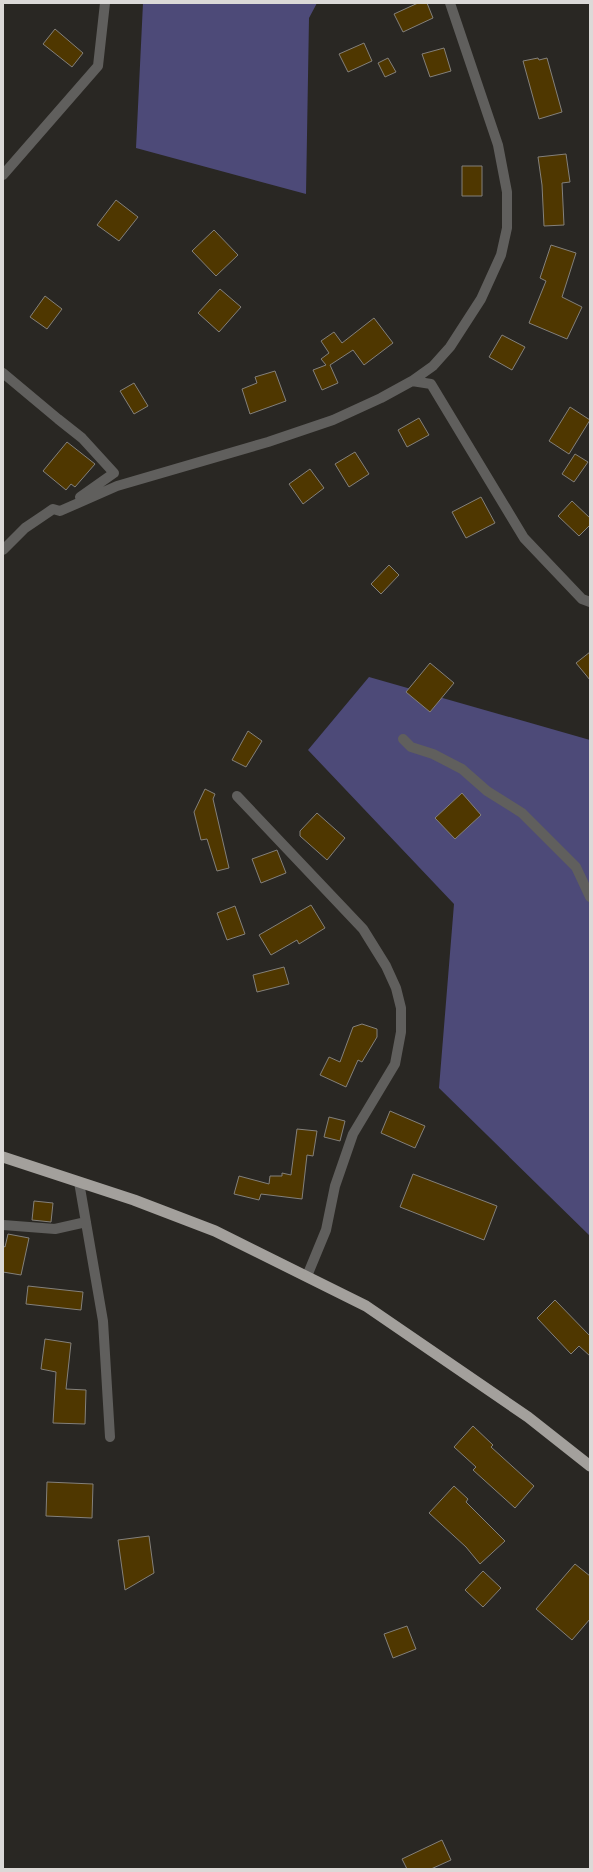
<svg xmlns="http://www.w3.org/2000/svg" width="593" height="1872" font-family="Inter,sans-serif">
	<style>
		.forest { fill: #4d4a78 }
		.building { fill: #4f3700; stroke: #83807b }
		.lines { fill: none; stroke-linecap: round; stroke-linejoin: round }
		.minor { stroke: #605f5d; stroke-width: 10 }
		.trunk { stroke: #a3a09c; stroke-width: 11 }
	</style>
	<rect width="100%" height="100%" fill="#292723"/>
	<path class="forest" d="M143,3H317L309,18L306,194L136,148Z
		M369,677L590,740V1236L439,1088L454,904L308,750Z"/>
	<path class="building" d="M418,3H427L433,18L403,32L394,14Z
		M55,29L83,53L72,67L43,44Z
		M364,43L372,61L348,72L339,54Z
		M444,48L451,71L430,77L422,54Z
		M388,58L396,72L385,77L378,63Z
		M538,58L539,60L547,58L562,112L539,119L523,61Z
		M566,154L570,182L562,183L564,225L544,226L542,185L538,157Z
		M462,166H482V196H462Z
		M116,200L138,217L119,241L97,225Z
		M214,230L238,255L216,276L192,251Z
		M551,245L576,253L562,297L582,307L567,339L529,323L546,281L540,278Z
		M220,289L241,307L219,332L198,313Z
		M45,296L62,309L47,329L30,317Z
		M374,318L393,343L364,365L353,350L330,365L338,383L322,390L313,370L326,365L321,359L329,353L321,341L334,332L342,343Z
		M502,335L525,347L512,370L489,357Z
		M275,371L286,401L250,414L242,389L257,383L255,377Z
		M134,383L148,406L134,414L120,391Z
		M570,407L590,420L569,454L549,441Z
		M419,418L429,435L407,447L398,430Z
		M67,442L95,464L75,487L71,484L66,490L43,471Z
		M355,452L369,474L349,487L335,464Z
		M575,454L588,462L574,482L562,474Z
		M310,469L324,488L303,504L289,484Z
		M481,497L495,523L466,538L452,512Z
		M572,501L590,518V525L579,536L558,516Z
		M389,565L399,575L381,594L371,584Z
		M590,652V680L576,663Z
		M430,663L454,683L430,712L406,692Z
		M248,731L262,741L246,767L232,760Z
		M205,789L215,794L213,799L229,868L217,871L207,839L201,840L194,812Z
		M462,793L481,815L455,839L435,818Z
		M317,813L345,838L327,860L300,836V831Z
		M277,850L286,873L261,883L252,859Z
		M311,905L325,928L299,944L297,940L271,955L259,935Z
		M235,906L245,934L227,940L217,913Z
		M284,967L289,984L257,992L253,975Z
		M362,1024L377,1029V1037L362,1062L358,1060L346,1087L320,1075L329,1057L340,1062L353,1027Z
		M390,1111L425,1126L415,1148L381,1133Z
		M329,1117L345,1121L340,1141L324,1137Z
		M297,1129L317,1131L313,1156L307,1155L302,1199L261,1194L259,1200L234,1194L239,1176L269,1184L270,1176H282V1173L291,1175Z
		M413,1174L497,1206L484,1240L400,1207Z
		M34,1201L53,1203L51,1222L32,1220Z
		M8,1234L29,1238L21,1275L3,1272V1246L5,1247Z
		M28,1286L83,1292L81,1310L26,1304Z
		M555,1300L590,1336V1356L579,1346L571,1354L537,1318Z
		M45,1339L71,1343L66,1389L86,1390L85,1424L53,1423L56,1372L41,1369Z
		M473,1426L493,1445L491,1447L534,1486L515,1508L473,1470L476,1467L454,1447Z
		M47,1482L93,1484L92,1518L46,1516Z
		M454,1486L468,1499L466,1502L505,1541L480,1564L466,1547L429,1513Z
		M149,1536L154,1573L125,1590L118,1540Z
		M575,1564L590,1576V1619L572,1640L536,1609Z
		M483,1571L501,1588L483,1607L465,1590Z
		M407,1626L416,1649L393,1658L384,1634Z
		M442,1840L451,1860L431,1869H407L402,1859Z"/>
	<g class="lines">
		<path class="minor" d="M3,175L98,66L105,3
			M3,373L58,419L82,438L114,473L80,497
			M412,381L431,384L524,538L582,599L590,602
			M3,550L25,528L53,509L60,511L117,486L268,442L333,420L381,398L412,381L433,366L450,347L481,299L501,255L507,228V192L498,145L450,3
			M403,739L411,747L433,754L462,769L487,791L522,813L576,867L590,897
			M237,796L363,929L386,966L396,988L401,1008V1032L395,1064L353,1134L335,1186L326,1230L307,1276
			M79,1182L103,1321L110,1437
			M3,1225L55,1229L86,1222"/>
		<path class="trunk" d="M3,1157L134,1200L215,1231L366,1306L528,1417L590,1466"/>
	</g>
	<rect width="593" height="1872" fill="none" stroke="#dbd9d7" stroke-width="8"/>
</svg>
